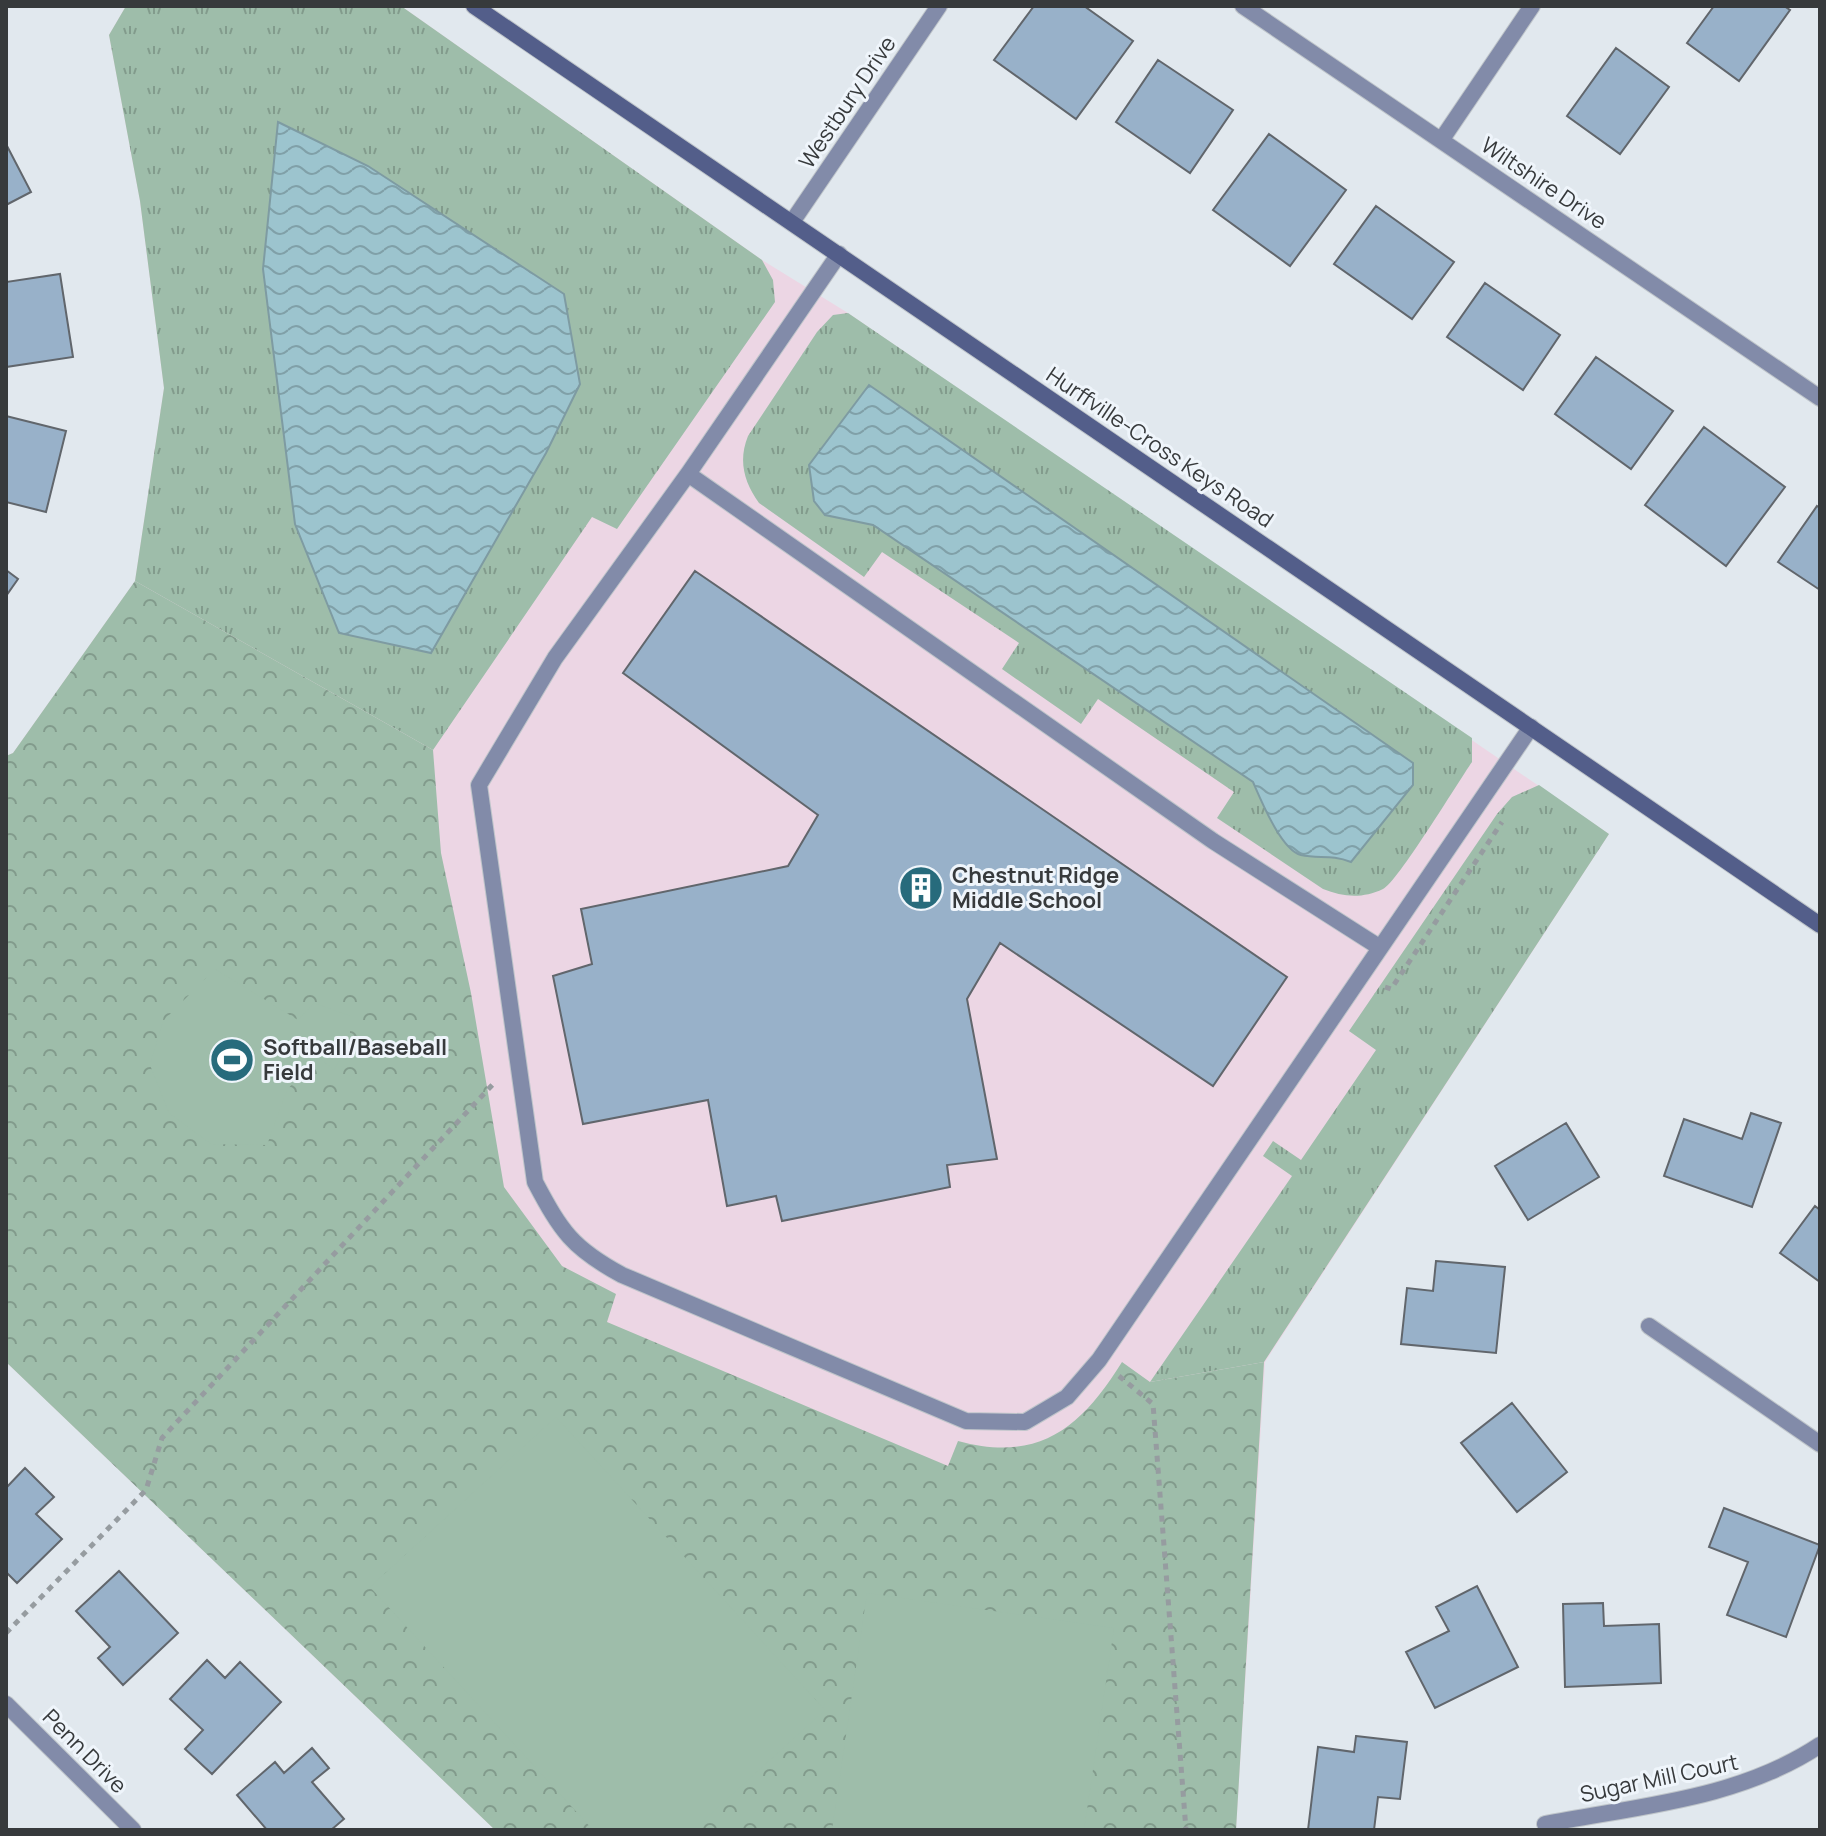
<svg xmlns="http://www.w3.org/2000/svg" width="1826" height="1836" font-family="Manrope,sans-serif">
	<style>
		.education { fill: #ecd6e4 }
		.grass { fill: url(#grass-tufts) }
		.forest { fill: url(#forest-crowns) }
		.pitch { fill: #9ebdaa }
		.water { fill: url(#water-waves); stroke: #7e9ba2; stroke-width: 2 }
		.building { fill: #98b1c9; stroke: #61666c; stroke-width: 2 }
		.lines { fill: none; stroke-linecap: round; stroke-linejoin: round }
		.street-casing { stroke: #bfc5ca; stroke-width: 18 }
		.secondary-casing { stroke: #bfc5ca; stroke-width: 18 }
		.path { stroke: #969ca0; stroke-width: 5; stroke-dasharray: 6 6; stroke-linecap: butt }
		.street { stroke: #828ba9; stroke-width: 16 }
		.secondary { stroke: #535e8a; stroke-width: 16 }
		.labels { text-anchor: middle; stroke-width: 6; stroke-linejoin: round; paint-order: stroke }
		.street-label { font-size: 22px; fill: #373a3c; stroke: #eff5fb }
		.poi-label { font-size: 22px; font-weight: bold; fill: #373a3c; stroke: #eff5fb; text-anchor: start }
	</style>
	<defs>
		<pattern id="grass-tufts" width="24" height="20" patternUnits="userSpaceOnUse" patternTransform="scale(2)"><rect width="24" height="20" fill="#9ebdaa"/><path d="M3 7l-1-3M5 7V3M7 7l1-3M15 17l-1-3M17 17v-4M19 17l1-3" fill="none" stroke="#829b8c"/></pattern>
		<pattern id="forest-crowns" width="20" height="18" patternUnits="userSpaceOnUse" patternTransform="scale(2)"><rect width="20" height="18" fill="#9ebdaa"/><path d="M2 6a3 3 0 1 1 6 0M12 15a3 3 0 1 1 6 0" fill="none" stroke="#829b8c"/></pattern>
		<pattern id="water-waves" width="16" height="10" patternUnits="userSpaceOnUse" patternTransform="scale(2)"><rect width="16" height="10" fill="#9cc4ce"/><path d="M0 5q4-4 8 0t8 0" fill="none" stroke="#80a0a8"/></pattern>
	</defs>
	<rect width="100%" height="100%" fill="#e1e8ee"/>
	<path class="education" d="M126,6H401L762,260L848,313L1609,834L1265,1362L1236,1830H495L6,1362V756L13,753L135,581L164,388L140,201L109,35Z"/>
	<path class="grass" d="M126,6H401L762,260L773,280L775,302L617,529L592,517L433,750L135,581L164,388L140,201L109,35Z
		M848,313L1472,738V762C1458,782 1397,883 1383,889C1362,899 1343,897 1323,889L1217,818L1234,792L1098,699L1081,724L1002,669L1019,643L882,552L864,577L759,503C744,482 738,461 748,436L817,332L833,315Z
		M1539,785L1609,834L1264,1362L1150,1382L1292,1176L1263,1156L1273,1141L1301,1160L1376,1050L1349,1031L1497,814L1512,797Z"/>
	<path class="forest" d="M135,581L433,750L441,853L471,993L504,1187L562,1266L616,1294L607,1322L948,1466L958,1441C1039,1463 1081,1428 1122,1362L1150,1382L1264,1362L1236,1830H495L6,1362V756L13,753Z"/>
	<path class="pitch" d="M215,969L298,1020L314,1003L350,1016V1042L334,1070L317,1056L287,1090L267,1145L211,1144L169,1113L150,1065L163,1021Z
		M556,1417L825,1710L693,1830H593L370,1587Z
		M867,1593L1114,1628L1084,1830H832Z"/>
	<path class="water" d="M278,122L368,166L564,294L580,384L546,453L431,653L339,633L295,524L263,269Z
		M869,385L1413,763V785L1351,862C1331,854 1319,859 1301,855C1281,850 1261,800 1253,782L873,525L825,515L814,501L809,465Z"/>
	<path class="building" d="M1034,6H1084L1133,41L1076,119L994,60Z
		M1714,6H1784L1790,10L1739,81L1687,43Z
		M1616,48L1669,87L1620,154L1567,116Z
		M1158,60L1233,110L1190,173L1116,122Z
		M1269,134L1346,190L1290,266L1213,210Z
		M6,144L31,192L6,205Z
		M1376,206L1454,262L1412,319L1334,264Z
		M60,274L73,357L6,367V282Z
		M1485,283L1560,335L1523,390L1447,337Z
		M1596,357L1673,411L1631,469L1555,414Z
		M6,416L66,431L46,512L6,502Z
		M1704,427L1785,487L1726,566L1645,505Z
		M1817,506L1820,508V590L1778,562Z
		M6,570L18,579L6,596Z
		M695,571L1287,977L1213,1086L1000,943L967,999L997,1159L947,1165L950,1187L782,1221L776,1196L727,1206L708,1100L583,1124L553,976L592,964L581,909L788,866L818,815L623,673Z
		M1751,1113L1781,1123L1752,1207L1664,1176L1684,1119L1742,1139Z
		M1566,1123L1599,1177L1528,1220L1495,1166Z
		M1815,1206L1820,1210V1282L1780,1253Z
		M1436,1261L1505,1267L1496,1353L1401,1344L1407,1288L1433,1291Z
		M1512,1403L1567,1472L1517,1512L1461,1443Z
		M25,1468L54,1497L36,1514L62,1539L17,1583L6,1572V1488Z
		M1724,1508L1820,1545L1786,1637L1727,1615L1748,1562L1709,1547Z
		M119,1571L178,1633L123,1685L98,1658L110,1647L76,1611Z
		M1477,1586L1518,1667L1435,1708L1406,1652L1449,1631L1436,1607Z
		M1603,1603L1604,1626L1659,1624L1661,1683L1565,1687L1563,1604Z
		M207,1660L225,1678L240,1662L281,1702L212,1774L185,1749L203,1730L170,1699Z
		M1356,1736L1407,1742L1400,1799L1378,1797L1374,1830H1308L1318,1747L1354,1752Z
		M312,1748L329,1768L312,1782L344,1819L331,1830H267L237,1795L275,1762L284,1773Z"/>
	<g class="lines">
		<g class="street-casing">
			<path id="street" d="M1243,6L1820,398
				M1442,139L1532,6
				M792,222L939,6
				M839,254L688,474L1213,841L1379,947
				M688,474L555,658L479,785L535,1182C561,1231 572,1248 622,1275L966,1421L1025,1422L1067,1397L1099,1360L1531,727
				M1649,1326L1820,1444
				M6,1704L133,1830
				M1545,1824C1639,1806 1739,1799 1820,1745"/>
		</g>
		<g class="secondary-casing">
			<path id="secondary" d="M474,6L1820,925"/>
		</g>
		<path class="path" d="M1385,987L1391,989L1502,822
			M1119,1376L1153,1404L1186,1830
			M6,1633L146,1490L162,1438L495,1082"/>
		<use href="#street" class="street"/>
		<use href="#secondary" class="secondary"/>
	</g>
	<defs>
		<g id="building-disc" transform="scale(2.3)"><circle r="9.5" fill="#276b7c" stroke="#eff5fb"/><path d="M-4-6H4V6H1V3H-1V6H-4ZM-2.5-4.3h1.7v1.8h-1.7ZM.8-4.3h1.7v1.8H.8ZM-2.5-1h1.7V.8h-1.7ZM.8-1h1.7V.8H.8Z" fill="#fff"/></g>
		<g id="stadium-disc" transform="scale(2.3)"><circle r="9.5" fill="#276b7c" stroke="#eff5fb"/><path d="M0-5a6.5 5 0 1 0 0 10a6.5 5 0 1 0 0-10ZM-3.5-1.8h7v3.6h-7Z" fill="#fff"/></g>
	</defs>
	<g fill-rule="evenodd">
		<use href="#building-disc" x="921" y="888"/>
		<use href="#stadium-disc" x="232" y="1060"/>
	</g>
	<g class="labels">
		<g class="street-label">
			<text transform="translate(847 102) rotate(-56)" y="8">Westbury Drive</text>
			<text transform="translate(1544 183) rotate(34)" y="8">Wiltshire Drive</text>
			<text transform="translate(1160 447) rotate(34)" y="8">Hurffville-Cross Keys Road</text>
			<text transform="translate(85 1751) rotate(45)" y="8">Penn Drive</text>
			<text transform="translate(1659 1778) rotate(-12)" y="8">Sugar Mill Court</text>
		</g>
		<g class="poi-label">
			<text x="952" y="883">Chestnut Ridge<tspan x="952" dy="25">Middle School</tspan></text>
			<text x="263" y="1055">Softball/Baseball<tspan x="263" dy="25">Field</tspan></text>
		</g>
	</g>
	<rect width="1826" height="1836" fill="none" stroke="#373a3c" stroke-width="16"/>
</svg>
